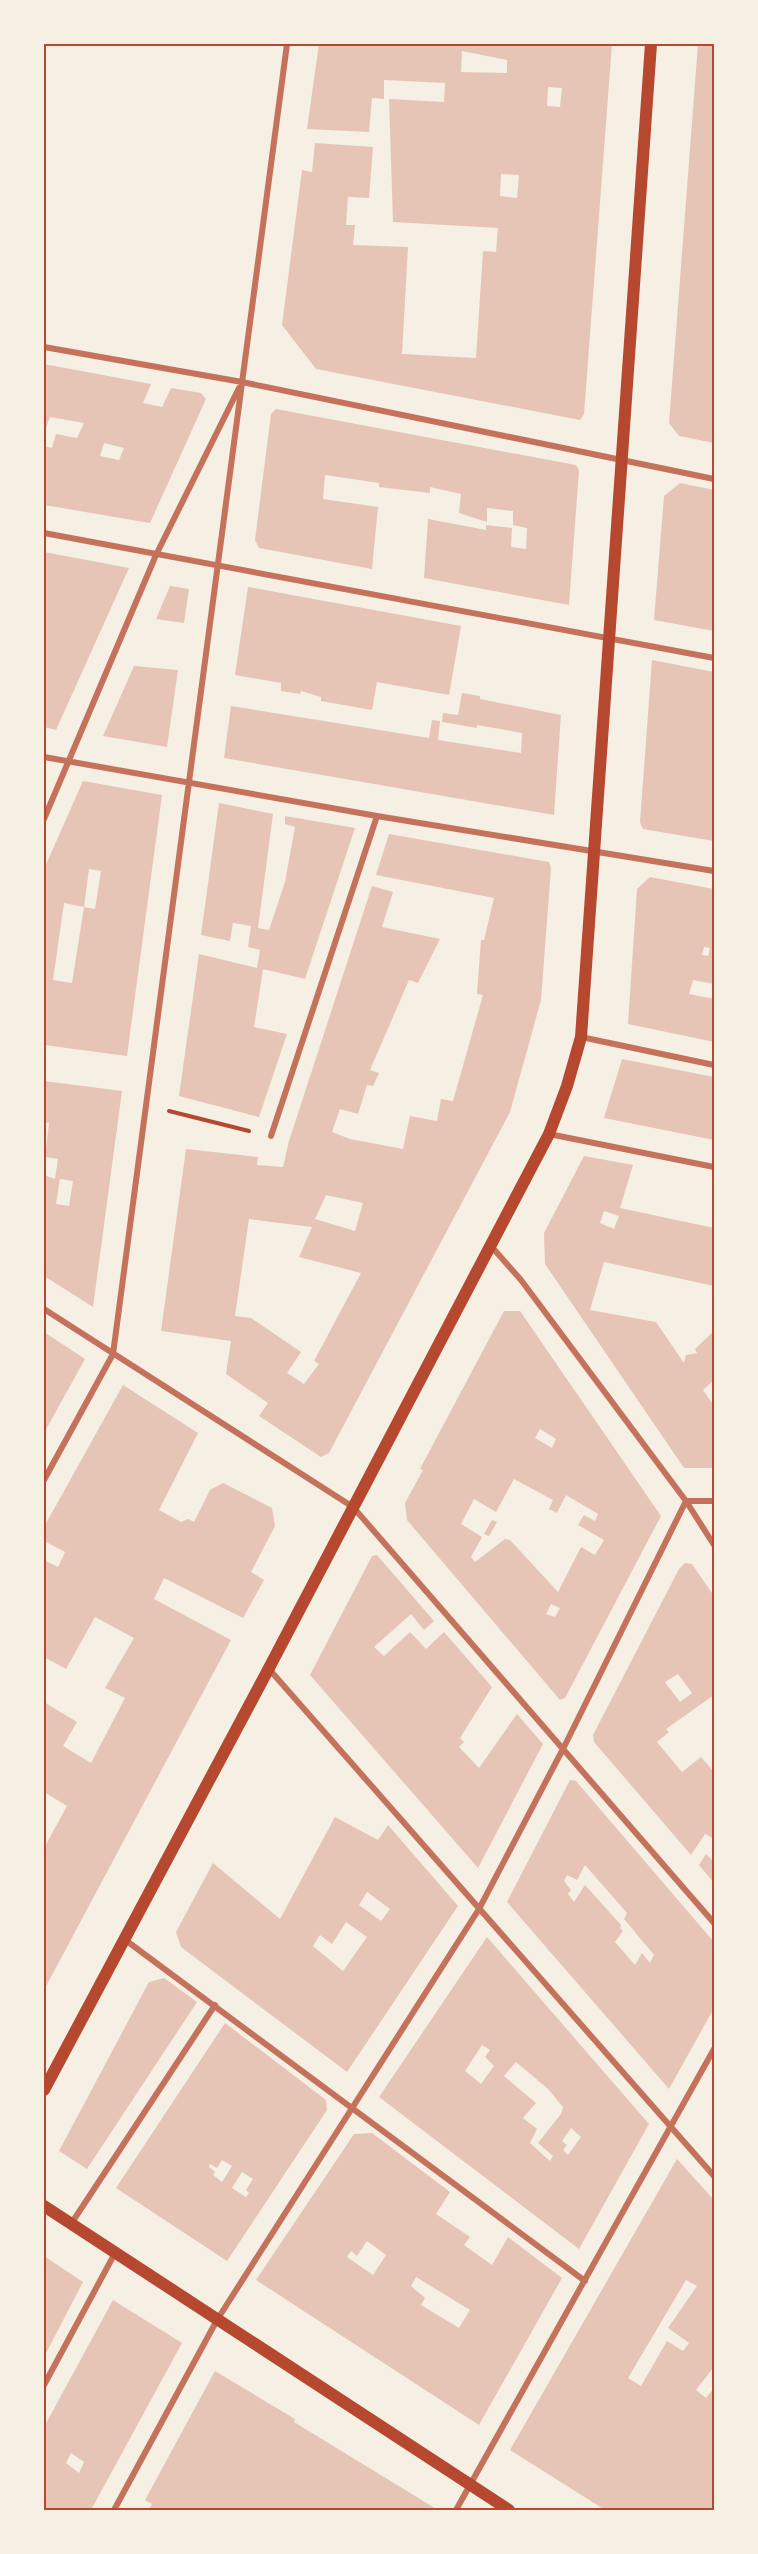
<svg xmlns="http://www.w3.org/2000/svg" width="758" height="2554" font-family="'Crimson Pro',serif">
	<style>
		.building { fill: #e6c5b7; fill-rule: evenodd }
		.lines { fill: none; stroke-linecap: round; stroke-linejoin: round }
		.path { stroke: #b5482f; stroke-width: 4 }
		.minor { stroke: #c5725c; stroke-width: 6 }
		.secondary { stroke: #b5482f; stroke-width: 12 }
		.neatline { fill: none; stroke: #b5482f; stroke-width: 2 }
	</style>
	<rect width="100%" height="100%" fill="#f6efe4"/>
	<path class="building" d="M319,44H612L584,414L580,420L316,369L282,325L302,170L312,172L315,143L373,147L369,198L348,197L346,225H355L353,245L408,247L402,354L476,358L483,251L496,252L498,228L393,222L389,99L444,102L445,83L384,80V99L372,98L369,132L307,129ZM462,51L507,60V73L461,72ZM548,87L562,88L560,107L547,106ZM501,174L519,175L517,198L500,196Z
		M698,44H714V443L679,436L669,423Z
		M44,364L151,384L143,403L162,407L171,388L201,393L206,399L150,523L44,505V446L52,448L56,434L77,438L84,423L50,417L44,433ZM104,443L124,448L119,460L100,456Z
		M276,409L576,465L579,470L569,605L424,578L428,519L486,530V525L512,528L511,547L526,549L527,528L513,525V511L487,508V522L459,513L461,494L430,487V493L379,487V483L325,475L323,499L378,507L372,569L259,548L255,540L271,414Z
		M680,483L714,490V561L712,572L714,573V631L654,620L664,496Z
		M44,552L129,568L56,730L44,727Z
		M170,586L189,589L184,623L156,619Z
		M248,587L461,626L449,695L377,682L372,710L321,701V697L301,691L300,694L281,691V683L235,675Z
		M652,660L714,672V841L643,829L640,822Z
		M134,666L178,670L167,747L103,736Z
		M462,693L480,696V699L561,715L554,815L224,758L231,706L429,738L432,720L440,721L438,740L521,753L522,733L477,725V728L442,722L443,713L458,715Z
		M83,781L162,795L127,1056L44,1045V869ZM89,869L101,871L95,909L84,907L72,983L53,980L64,903L84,907Z
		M219,803L273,814L258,928L269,930L285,882L295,827L285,824V816L355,828L305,979L263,969L254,1027L287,1034L259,1117L179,1096L199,954L257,968L260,950L248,947L251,926L233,923L230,941L201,935Z
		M389,834L549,862L551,868L541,1000L510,1112L329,1453L321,1457L259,1416L268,1403L226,1374L231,1341L161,1331L186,1149L258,1157L257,1165L283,1167L289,1141L372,886L393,892L382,927L440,939L418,983L409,980L370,1070L379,1073L373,1086L367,1085L358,1114L340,1109L332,1132L350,1139L403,1149L410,1116L437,1121L441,1099L453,1101L483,995L477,994L481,940H484L494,898L376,875ZM326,1195L363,1203L355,1231L315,1219ZM249,1219L312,1227L299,1257L361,1273L314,1361L319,1364L304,1384L287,1373L301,1352L251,1318L235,1316Z
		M650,877L714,889V984L693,980L689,994L714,999V1042L628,1024L637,889ZM704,947L710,948L708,956L702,955Z
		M622,1059L714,1077V1140L604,1118Z
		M44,1081L122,1091L93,1307L44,1276V1175L55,1179L58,1159L45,1157L49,1123L44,1122ZM60,1179L73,1181L69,1206L56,1204Z
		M584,1156L633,1165L620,1208L714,1228V1286L604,1262L590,1310L656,1322L684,1363L686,1355L697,1353L695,1349L714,1331V1380L703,1390L714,1406V1468H684L545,1264L544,1233ZM604,1211L619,1216L614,1229L600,1223Z
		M504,1311H520L661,1516L565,1698L560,1700L407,1520L405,1503L423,1470L420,1469ZM540,1429L556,1439L552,1448L535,1438ZM514,1479L553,1500L549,1509L557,1513L566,1495L598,1514L595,1521L584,1515L578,1525L604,1540L595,1555L581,1547L558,1592L510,1540L505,1539L475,1562L471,1557L482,1537L461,1524L474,1499L496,1512ZM551,1604L560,1608L555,1617L546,1614Z
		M44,1332L85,1359L44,1433Z
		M123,1385L198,1433L159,1510L181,1522L188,1519L194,1522L210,1490L223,1483L272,1508L275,1526L251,1572L264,1580L243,1618L164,1578L154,1599L231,1640L44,1990V1848L67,1806L44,1792V1702L77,1722L63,1746L91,1763L125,1698L105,1688L134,1638L95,1617L66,1669L44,1657V1560L58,1567L65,1552L44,1541V1527Z
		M492,1520L497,1522L489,1536L484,1534Z
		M377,1555L434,1621L424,1630L411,1614L374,1647L384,1656L410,1632L426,1649L444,1632L492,1687L460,1738L464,1742L459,1747L479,1768L517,1714L543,1744L478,1868L310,1675L372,1556Z
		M685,1563L692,1564L714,1596V1695L666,1729L669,1732L657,1742L682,1772L701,1757L714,1772V1839L705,1834L691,1855L594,1742L593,1735L679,1569ZM678,1674L692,1693L680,1702L665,1682Z
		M570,1780L576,1781L714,1942V2008L669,2089L507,1902ZM585,1865L627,1913L624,1919L654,1955L650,1963L642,1953L635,1965L615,1942L623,1931L620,1928L621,1925L585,1885L574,1902L568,1894L571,1890L564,1881L567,1875L577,1880Z
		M335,1817L378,1840L388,1825L458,1906L347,2072L181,1947L176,1932L213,1863L280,1919ZM367,1892L390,1909L381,1921L359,1905ZM346,1922L367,1937L343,1971L313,1946L320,1935L332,1944Z
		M706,1854L714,1862V1883L699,1865Z
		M487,1937L649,2124L579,2249L379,2097ZM482,2045L490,2050L485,2057L494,2066L481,2084L465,2071ZM516,2062L548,2089L563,2107L561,2114L538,2143L553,2156L550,2161L530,2143L537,2129L523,2118L536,2103L504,2076ZM571,2128L581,2137L568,2155L563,2150L567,2145L562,2141Z
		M164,1978L197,2002L87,2169L59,2151L149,1982Z
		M225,2023L326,2100L327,2110L227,2261L116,2188ZM222,2160L232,2166L222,2182L213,2175L215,2172L209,2167L210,2164L217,2168ZM242,2172L253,2179L246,2190L249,2193L246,2197L232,2188Z
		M372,2133L450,2192L436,2214L470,2237L464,2245L492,2265L508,2237L562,2278L479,2425L256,2280L354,2134ZM367,2241L386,2255L373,2275L347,2257L351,2251L357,2256ZM416,2277L470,2310L459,2328L421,2305L425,2298L411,2286Z
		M677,2159L714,2200V2352L712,2355L714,2357V2369L713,2368L696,2390L706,2398L714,2388V2504L710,2510H605L510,2450ZM686,2280L697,2286L668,2328L689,2343L683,2351L667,2341L641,2386L628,2378Z
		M44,2256L83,2282L44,2357Z
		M113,2300L182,2343L91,2510H44V2427ZM71,2453L84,2462L79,2473L66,2463Z
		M215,2371L295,2419L294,2422L438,2510H148L152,2504L145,2500Z"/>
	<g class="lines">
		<path class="path" d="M169,1111L249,1131"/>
		<path class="minor" d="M44,347L242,382L714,479
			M44,533L714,658
			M44,757L377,816L714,871
			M44,819L156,555L239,388
			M581,1037L714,1065
			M549,1134L714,1167
			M271,1136L377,816
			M491,1246L521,1280L686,1501L714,1545
			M44,1309L353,1507L714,1923
			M44,1480L113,1354L287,44
			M269,1669L714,2176
			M124,1939L585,2281
			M71,2224L215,2005
			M44,2385L115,2253
			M114,2510L217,2320L479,1909L564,1747L686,1501H714
			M456,2510L714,2049"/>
		<path class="secondary" d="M44,2090L269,1668L549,1134L567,1086L581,1037L651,44
			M44,2206L509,2510"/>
	</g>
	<rect width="758" height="2554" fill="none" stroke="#f6efe4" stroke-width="90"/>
	<rect x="45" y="45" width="668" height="2464" class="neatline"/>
</svg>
